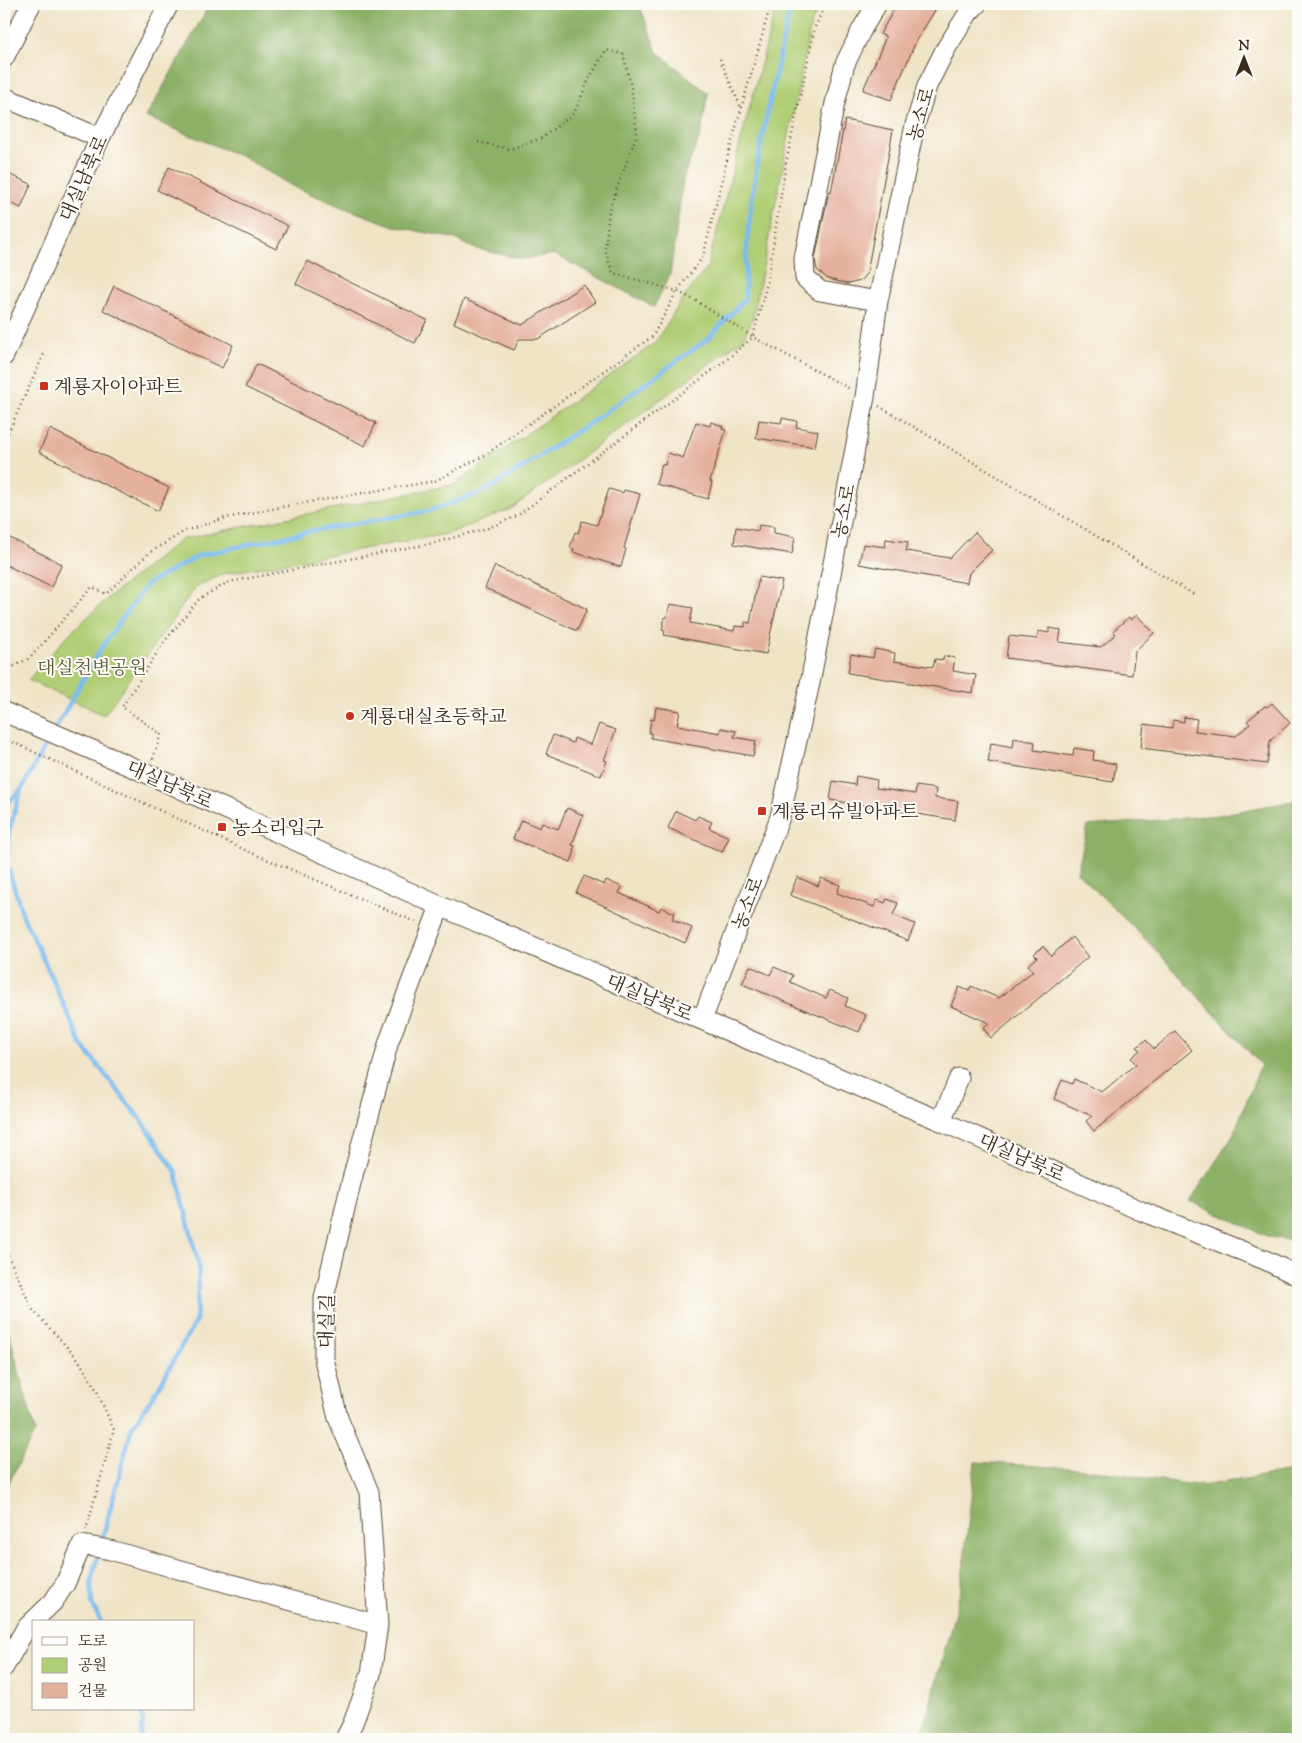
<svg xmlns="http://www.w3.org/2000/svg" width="1302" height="1743" font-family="'Sorts Mill Goudy','Noto Serif KR',serif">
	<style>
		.green { fill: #b0ce75; stroke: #767c4a }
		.forest { fill: #8cb166; stroke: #646e42 }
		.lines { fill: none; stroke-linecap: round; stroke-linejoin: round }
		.stream { stroke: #7bbcf0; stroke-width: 4.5 }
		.building { fill: #e5b09e }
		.minor-casing { stroke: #564637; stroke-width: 21 }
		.path { stroke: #564637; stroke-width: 2.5; stroke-dasharray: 1 4; stroke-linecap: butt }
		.minor { stroke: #fff; stroke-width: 19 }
		.poi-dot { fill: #c8321e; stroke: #fdfcf7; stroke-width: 2 }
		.labels { text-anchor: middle; stroke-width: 4; stroke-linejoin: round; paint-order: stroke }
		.street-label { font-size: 19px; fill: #3b2a1e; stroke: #fdfcf7 }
		.poi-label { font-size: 19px; fill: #3b2a1e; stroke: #fdfcf7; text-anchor: start }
		.park-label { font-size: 19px; fill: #5e5b38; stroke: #fdfcf7 }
	</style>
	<rect width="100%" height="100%" fill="#fdfcf7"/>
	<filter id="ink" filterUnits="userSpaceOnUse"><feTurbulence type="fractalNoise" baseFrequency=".02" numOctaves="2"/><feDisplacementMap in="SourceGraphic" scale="10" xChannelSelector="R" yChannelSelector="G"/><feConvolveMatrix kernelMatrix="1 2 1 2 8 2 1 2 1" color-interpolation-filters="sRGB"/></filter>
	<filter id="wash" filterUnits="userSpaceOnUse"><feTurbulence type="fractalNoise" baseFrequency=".0096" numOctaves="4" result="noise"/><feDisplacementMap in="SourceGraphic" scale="20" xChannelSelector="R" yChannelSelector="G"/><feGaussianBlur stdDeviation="1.12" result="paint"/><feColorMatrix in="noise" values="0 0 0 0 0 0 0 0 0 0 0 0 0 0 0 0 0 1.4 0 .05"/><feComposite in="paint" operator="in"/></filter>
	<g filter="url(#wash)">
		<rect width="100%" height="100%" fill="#f0e4c7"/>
		<path class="green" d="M777,4H820L811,24L753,318L743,339L511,509L447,534L223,574L196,587L104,715L28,680L68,635L108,598L182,539L456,484L655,343L682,300L707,268Z"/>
		<path class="forest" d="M210,4H639L657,52L708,93L701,134L684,175L670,274L654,307L554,254L522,259L473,248L456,239L394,226L342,207L292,186L245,158L146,117Z
			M1298,800V1241L1269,1237L1190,1201L1233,1135L1261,1065L1150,944L1077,872L1088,826L1219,815Z
			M4,1314L35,1432L4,1492Z
			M975,1462L1085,1469L1202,1486L1298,1470V1739H921L961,1589Z"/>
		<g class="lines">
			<path class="stream" d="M55,729L101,648L147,584L200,555L312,531L429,511L480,493L497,484L596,419L709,338L745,299C744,199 770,101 791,4
				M50,737L21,790L9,831L7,864L23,916L52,978L81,1044L145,1125L176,1172L199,1266L196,1320L159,1387L132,1427L101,1544
				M4,807L20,790
				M99,1552L91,1581L92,1604L101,1622
				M141,1709L143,1725L141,1739"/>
		</g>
		<g id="blocks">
			<path class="building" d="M897,4H939L917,39L891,100L863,90L886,37L880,34Z
				M845,120L893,130L867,273L860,281L848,284L828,279L817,270L815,259L829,191L831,192Z
				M169,167L288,226L276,249L157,190Z
				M4,172L31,184L21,208L4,200Z
				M307,261L427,320L415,343L296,284Z
				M584,285L595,302L538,339H519L514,350L454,323L464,299L522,325Z
				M114,286L233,345L222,368L103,310Z
				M257,364L376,423L365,446L245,387Z
				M782,418L797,421L796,427L818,431L815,447L756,438L759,420L781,423Z
				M696,422L710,426L711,422L723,426L722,429L726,430L710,481L712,482L708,499L656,484L662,464L665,465L668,453L683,458Z
				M50,429L169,488L158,511L39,452Z
				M609,489L623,493L624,490L640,494L624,548L626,549L621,567L573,552L574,549L570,548L575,532L578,533L582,521L597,525Z
				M759,525L774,527V533L795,537L792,554L734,544L736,527L758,531Z
				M975,532L992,550L969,573L967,583L859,564L863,544L885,547L886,539L908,542L906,551L950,558Z
				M4,535L62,564L51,587L4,564Z
				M495,566L587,609L577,631L485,588Z
				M759,577L782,581L766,654L664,635L665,631L662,630L665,617H667L670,604L693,608L690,623L734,631L735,626L745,627V622L750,623Z
				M1137,615L1154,633L1135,651L1132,675L1006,658L1009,636L1037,639L1038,631L1049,633V628L1061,630L1059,642L1101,647L1116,634L1113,631L1129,617L1131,620Z
				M875,649L895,653L894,661L933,667L935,659L943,660L944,656L955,658L953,671L976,675L973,693L848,673L851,654L873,658Z
				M1272,703L1290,723L1270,741L1267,764L1141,748L1144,724L1172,728L1173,720L1184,722V717L1197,719L1195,731L1236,736L1250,724L1247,721L1265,706L1267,707Z
				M656,707L680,711L677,725L720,733L721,728L736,731L734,737L756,741L753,756L651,738V733H649L651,719L654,720Z
				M599,724L616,730L604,760L607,761L601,776L546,754L553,735L573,743L574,738L591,745Z
				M1014,738L1035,742L1034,750L1073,756L1074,748L1094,751L1093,760L1116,764L1113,782L988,762L991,743L1013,747Z
				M856,776L877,780L876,788L915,794L916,786L936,789L935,798L958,801L955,820L830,800L833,781L855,785Z
				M567,808L583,815L572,845L575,846L573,850L575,851L571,862L513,839L521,820L540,828L542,823L558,829Z
				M676,811L695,820L698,816L712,822L709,828L729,837L722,852L668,828Z
				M584,876L604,885L606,880L622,887L619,893L659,911L661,907L675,913L672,919L692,928L685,943L576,893Z
				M797,877L818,886L821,878L840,885L837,893L874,907L877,900L885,903L887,899L898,903L893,915L915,924L908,941L790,895Z
				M1072,937L1088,957L991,1038L983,1028L989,1023L951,1006L959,987L969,991L971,986L999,998L1033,971L1028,965L1037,957L1034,954L1043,946L1051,956Z
				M750,966L770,975L774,967L793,975L790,982L826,998L830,990L848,998L845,1006L866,1015L859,1032L742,984Z
				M1175,1031L1192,1050L1094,1131L1086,1121L1092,1116L1054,1099L1062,1080L1072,1084L1074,1079L1102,1092L1136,1064L1131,1058L1140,1050L1137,1047L1146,1040L1154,1049Z"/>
		</g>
	</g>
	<g filter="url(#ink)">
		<use href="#blocks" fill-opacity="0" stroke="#564637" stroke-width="1"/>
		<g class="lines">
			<g class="minor-casing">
				<path id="minor" d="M877,4L862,29L845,64L835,103L804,258L805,278L820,291L878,301
					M4,58L31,4
					M4,97L100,138
					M4,356L100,138L169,4
					M4,712L148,774L440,906L702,1020L941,1121L1141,1211L1265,1260L1298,1276
					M702,1020L780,817L810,683L865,397L878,301L915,125L927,86L945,50L969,12L977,4
					M941,1121L959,1078
					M4,1667L26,1628L53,1602L65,1584L82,1545L110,1550L378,1625
					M345,1739L353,1723L371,1674L378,1625L369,1492L338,1418L324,1359V1298L351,1183L389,1041L440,906"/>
			</g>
			<path class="path" d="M720,59L741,108
				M478,142L510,149L542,138L574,113L589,79L606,50L623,54L631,86L637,134L609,210L605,251L613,273L677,291L696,301L753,337L850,389
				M879,406L1195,595
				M4,442L44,354
				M4,664L14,666L30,658L92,587L106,594L149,553L185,531L225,518L303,503L435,481L485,455L653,336L677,291L703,257L730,148L771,4
				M4,738L247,851L416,922
				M153,759L161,734L122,707L164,642L200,598L229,582L434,543L488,528L517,516L725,361L753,337L767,283L786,163L815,27L826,4
				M4,1246L32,1309L78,1359L96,1389L114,1430L86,1530"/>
			<use href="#minor" class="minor"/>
		</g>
	</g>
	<g class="poi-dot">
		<rect x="39" y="381" width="10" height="10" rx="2.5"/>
		<circle cx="350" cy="716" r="5"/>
		<rect x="757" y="806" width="10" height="10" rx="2.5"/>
		<rect x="217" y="822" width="10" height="10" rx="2.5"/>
	</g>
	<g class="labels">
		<g class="street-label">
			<text transform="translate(920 114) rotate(-74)" y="7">농소로</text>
			<text transform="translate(83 178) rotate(-66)" y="7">대실남북로</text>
			<text transform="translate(843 511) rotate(-79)" y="7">농소로</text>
			<text transform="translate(170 784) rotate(24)" y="7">대실남북로</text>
			<text transform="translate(747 903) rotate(-69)" y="7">농소로</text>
			<text transform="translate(650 997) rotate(23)" y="7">대실남북로</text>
			<text transform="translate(1022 1157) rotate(24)" y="7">대실남북로</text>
			<text transform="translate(326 1321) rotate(-88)" y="7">대실길</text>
		</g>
		<g class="poi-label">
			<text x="54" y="393">계룡자이아파트</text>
			<text x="360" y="723">계룡대실초등학교</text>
			<text x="772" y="818">계룡리슈빌아파트</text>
			<text x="232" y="834">농소리입구</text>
		</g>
		<g class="park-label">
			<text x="92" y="674">대실천변공원</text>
		</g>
	</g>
	<rect width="1302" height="1743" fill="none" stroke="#fdfcf7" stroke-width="20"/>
	<rect x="32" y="1620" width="162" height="90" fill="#fdfcf7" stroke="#afa8a0"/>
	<rect x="42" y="1637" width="25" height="8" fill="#ffffff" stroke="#afa8a0"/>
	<text x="78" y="1646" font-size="15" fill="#3b2a1e">도로</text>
	<rect x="42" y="1658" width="25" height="15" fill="#b0ce75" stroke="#afa8a0"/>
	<text x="78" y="1670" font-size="15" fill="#3b2a1e">공원</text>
	<rect x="42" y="1683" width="25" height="15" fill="#e5b09e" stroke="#afa8a0"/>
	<text x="78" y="1696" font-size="15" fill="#3b2a1e">건물</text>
	<g transform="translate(1244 58)" stroke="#fdfcf7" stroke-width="4" paint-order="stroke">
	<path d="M0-4L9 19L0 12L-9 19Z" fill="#3b2a1e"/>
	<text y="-8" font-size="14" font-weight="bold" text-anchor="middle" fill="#3b2a1e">N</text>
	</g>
</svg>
